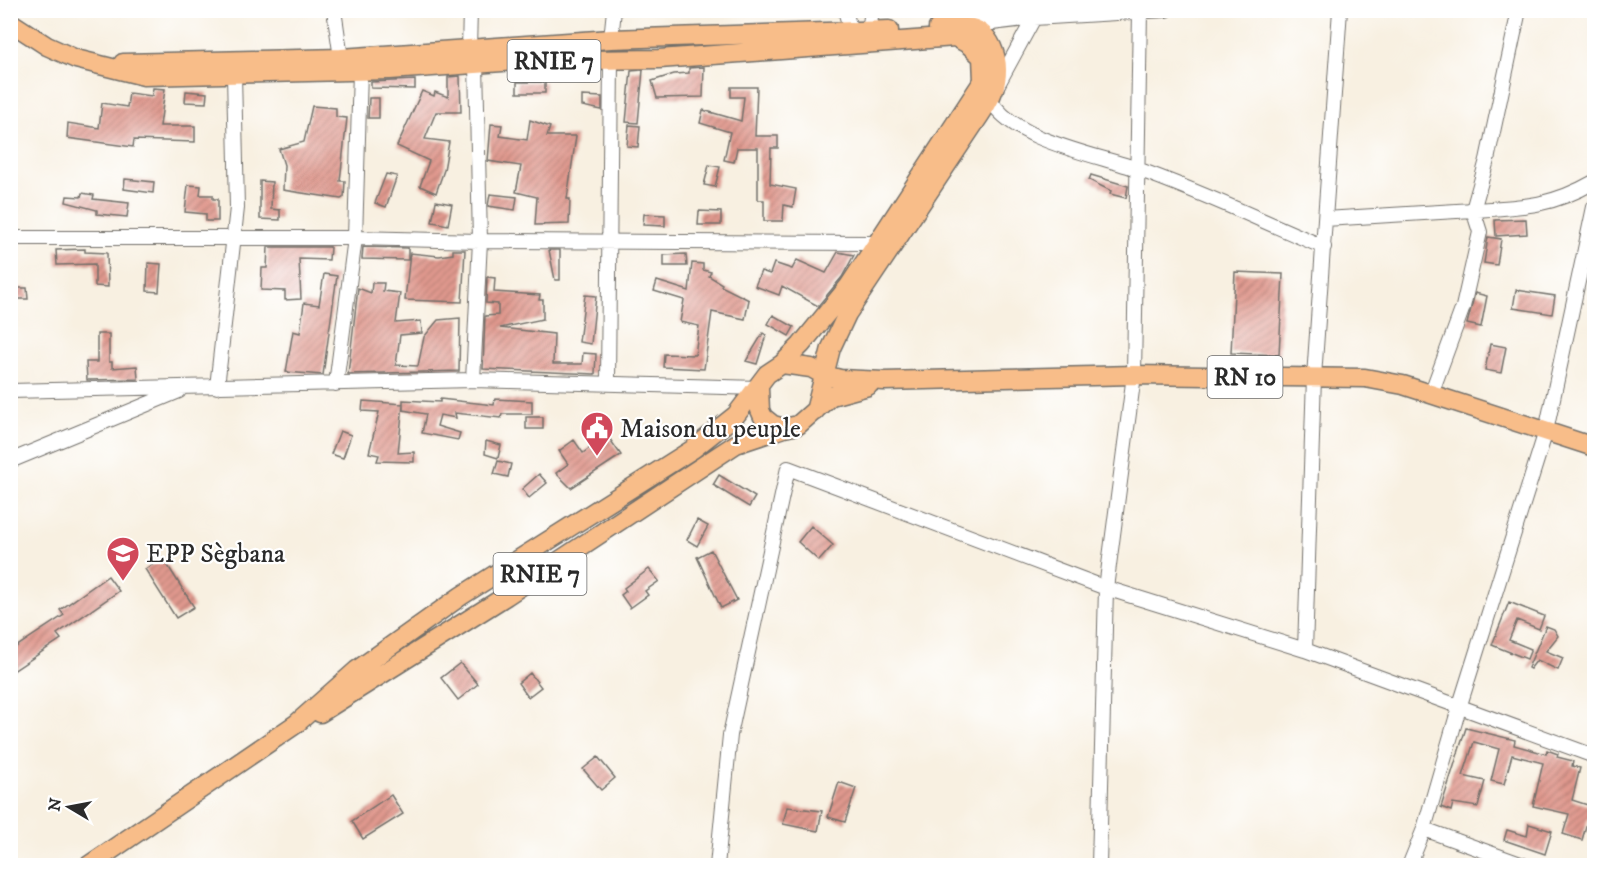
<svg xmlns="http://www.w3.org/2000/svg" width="1605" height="876" font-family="'IM FELL DW Pica',serif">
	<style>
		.building { fill: url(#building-hatch) }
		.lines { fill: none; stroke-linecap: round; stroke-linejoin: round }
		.minor-casing { stroke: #73706b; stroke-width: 16 }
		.major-casing { stroke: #73706b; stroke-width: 21 }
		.minor { stroke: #fff; stroke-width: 14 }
		.major { stroke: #f8bd89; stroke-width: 18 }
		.labels { text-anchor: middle; stroke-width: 4.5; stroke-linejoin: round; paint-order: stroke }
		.shield { fill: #fff; stroke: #6b6b6b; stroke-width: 1.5 }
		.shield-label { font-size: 24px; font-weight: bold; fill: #2b2b2b }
		.poi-label { font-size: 26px; fill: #2b2b2b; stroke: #fff; text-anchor: start }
	</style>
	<defs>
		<pattern id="building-hatch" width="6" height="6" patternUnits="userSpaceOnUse" patternTransform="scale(1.5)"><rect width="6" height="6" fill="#e0998e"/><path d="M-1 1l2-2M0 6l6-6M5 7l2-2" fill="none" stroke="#b67d74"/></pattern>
	</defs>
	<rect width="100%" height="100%" fill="#fff"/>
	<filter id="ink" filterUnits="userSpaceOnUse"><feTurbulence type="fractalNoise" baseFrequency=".0167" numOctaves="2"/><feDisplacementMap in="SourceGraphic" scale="12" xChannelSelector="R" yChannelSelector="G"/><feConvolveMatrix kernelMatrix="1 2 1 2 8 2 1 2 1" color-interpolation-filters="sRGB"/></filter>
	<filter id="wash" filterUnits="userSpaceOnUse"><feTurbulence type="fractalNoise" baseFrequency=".008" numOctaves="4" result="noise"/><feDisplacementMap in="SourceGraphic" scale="24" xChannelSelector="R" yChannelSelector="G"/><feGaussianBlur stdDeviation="1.35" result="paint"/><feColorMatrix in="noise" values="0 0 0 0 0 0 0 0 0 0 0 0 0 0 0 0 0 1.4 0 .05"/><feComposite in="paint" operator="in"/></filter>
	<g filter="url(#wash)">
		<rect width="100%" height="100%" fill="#f8f0e1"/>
		<g id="blocks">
			<path class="building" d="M704,67L703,97L657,98L652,81L674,74L689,73V68Z
				M643,70L638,123L626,122L631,71Z
				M460,76L461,112H436L425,139L449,142L444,170L436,193L420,186L429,161L397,146L422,91L434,96L435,92L448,97V77Z
				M415,80V89L371,88V82Z
				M517,82H545V93H517Z
				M731,87H757L755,136H778V148H771L770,184L796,189L793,207L784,205L783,221H764V200H758V148H737L734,162L724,160L730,132L700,123L703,110L741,121L744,97H731Z
				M153,88L165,89L160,126H195V142L134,140L133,147L67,138L68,123L99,128L102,103L127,107L129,93L152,96Z
				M186,91L207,93L206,103L185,102Z
				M582,96L602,97V110L582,106Z
				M369,98H379V118H368Z
				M312,106L336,108V117L347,118L340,181H345L344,197L341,199L283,190L284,165L279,149L304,142Z
				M530,120L550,127L547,136H576L567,199H570L569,224L535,225L537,197L516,192L521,166L488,161L491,124L502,125L500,136L527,140Z
				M629,125L640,126L638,147L627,146Z
				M709,165L720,167L715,187L704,185Z
				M386,174L397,176L386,207L375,203Z
				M1091,175L1128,186L1126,198L1110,194L1111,191L1089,180Z
				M125,179L154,182L153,193L124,189Z
				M260,181L272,182L271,209L280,210V220L260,219Z
				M188,185L201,186L200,195H213V199H218V221H206V214L185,212Z
				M82,193L94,195L93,199L129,203L127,217L97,214V210L66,202L67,196L81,197Z
				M490,194L517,197L515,210L488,206Z
				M436,201L452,204L448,225L432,222Z
				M699,211L721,212V225H698Z
				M644,214L665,215V226L643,225Z
				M1526,219L1527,234L1496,236L1495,220Z
				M1488,237L1501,239L1497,265L1484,263Z
				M268,247H330L329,260L299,259L301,299L285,300V291L261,290L262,268H267Z
				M363,247L408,248V260L362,259Z
				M85,249V252L107,253L108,287L95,286V264L57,265L56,250Z
				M453,250H465L462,302L405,300L410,253L439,256L453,254Z
				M549,250H560V280H555Z
				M838,252L854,255L842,277L818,306L782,286L779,295L755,286L761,271L770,274L774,263L792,269L797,260L826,273Z
				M686,254L687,266H664V255Z
				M148,263L161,264L159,292L147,291Z
				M692,263L703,264V270L711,272L709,276L722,284L721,286L749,300L745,319L712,312L704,369L663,367L664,354L695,355L699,326L680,322L684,300L654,291L657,281L689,291Z
				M1235,272L1283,274L1279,355L1231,353Z
				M324,274L337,276L323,375L286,372L293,331L300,333L304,303L319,305Z
				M487,277L495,278L494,292L540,295L539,300H543V319L500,328L554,334L553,364H582L583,353L596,354L595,374L483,369L485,316L498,315V304L486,303Z
				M372,283H384L383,291L400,293L396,323L421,321L422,333L400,335L396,365L418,366L424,337L438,320L460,318L459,371L348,374L358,288L371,293Z
				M10,288H27L28,299H10Z
				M1516,290L1555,296L1552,314L1513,308Z
				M1475,293L1487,296L1481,327L1467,324Z
				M585,295L596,296L591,344L579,342Z
				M773,315L794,327L789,336L768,324Z
				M763,333L766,335L757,364L746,361Z
				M97,334H109V362H112V368L137,366L138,379L87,380L86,362H97Z
				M1490,344L1506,347L1501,373L1485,370Z
				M440,399L494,405L495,399L532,401V414H502L501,418L455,413L456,418L440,415L437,426L460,433L458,440L422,433L426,414L403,410V404L398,453L414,452V462L377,461L379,455L369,453L379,412L362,411L363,401L403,404V400L440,402Z
				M526,417H543V429H526Z
				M340,431L351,435L343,458L331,454Z
				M607,435L621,455L571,488L556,473L568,464L559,451L574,440L583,453Z
				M486,441L501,445L498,458L485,454Z
				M498,461L511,464L508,477L494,474Z
				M539,474L547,483L529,498L522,489Z
				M719,475L755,497L749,507L713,485Z
				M697,520L708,526L697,546L687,540Z
				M811,526L833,545L819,561L798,542Z
				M711,550L737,600L721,608L697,557Z
				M163,558L194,607L176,618L145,569Z
				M649,569L659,581L645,591L648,595L630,608L621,595L626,591L624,588Z
				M108,576L119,591L57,634L61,639L10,673V651L64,615L60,610Z
				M1509,602L1544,616L1539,629L1517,620L1509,640L1531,649L1527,659L1492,645Z
				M1546,626L1554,629L1558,636L1546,651L1563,658L1558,670L1537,660L1530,669L1528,668Z
				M460,663L478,684L458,700L441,678Z
				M530,673L541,687L528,697L518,683Z
				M1466,728L1515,740L1514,745L1546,754L1547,750L1558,754L1557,757L1573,761L1572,766L1580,768L1572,800L1594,807V821L1588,819L1582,840L1563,834L1569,814L1533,806L1543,763L1512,755L1504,784L1491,781L1499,749L1474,742L1463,776L1485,781L1478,807L1453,803L1451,811L1441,807Z
				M598,757L615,778L601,790L583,769Z
				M839,782L856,788L845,822L828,817Z
				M391,795L403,814L363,839L352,821Z
				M787,807L822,811L818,831L783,824Z
				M1529,824L1552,831L1545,854L1504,840L1507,830L1527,836Z"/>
		</g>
	</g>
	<g filter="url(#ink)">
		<use href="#blocks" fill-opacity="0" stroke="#73706b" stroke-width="1.5"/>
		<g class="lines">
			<g class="minor-casing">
				<path id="minor" d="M334,10L341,58
					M845,10L851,32
					M969,10L967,26L1034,18L1166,10
					M1034,18L990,99C1013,141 1095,154 1137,169C1200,191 1262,221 1324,247
					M869,31L872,10
					M611,39L614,10
					M469,49L470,10
					M1325,219L1340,10
					M10,238H355L480,241L876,243
					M473,380L480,241L476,64
					M608,383L611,59
					M336,384L355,238L360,71
					M217,387L237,208L234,74
					M10,391L473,380L759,388
					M1431,394L1463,307L1480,232L1473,210C1522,207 1550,207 1594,182
					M10,461L179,391
					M1305,650L1314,377L1325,219L1473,210L1487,160L1519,10
					M1424,829L1526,866
					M717,866L730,735L788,468L1106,588L1305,650L1594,756
					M1099,866L1106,588L1134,375L1140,10
					M1409,866L1424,829L1459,708L1546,431L1594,207"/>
			</g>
			<g class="major-casing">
				<path id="major" d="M10,22L47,46L76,59L144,76L390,70L518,61L659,59L955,37L968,44L982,57L983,81L849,286L801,345L782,364L767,374L736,415L693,449L461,596L357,670L296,724L88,866
					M123,63L341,58L611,39L889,30
					M782,364L811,368L824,375L840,379L884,381L1134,375L1365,378L1403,385L1594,447
					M759,388L760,410L763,417L773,425L784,428L798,425L831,396L868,386
					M815,411L831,348L847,314L980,115C987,105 994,94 996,81C1000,60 991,29 966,27C957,26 947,27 938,28
					M320,713L506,596L736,444L784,428"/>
			</g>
			<use href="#minor" class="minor"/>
			<use href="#major" class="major"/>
		</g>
	</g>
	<defs>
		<g id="civic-pin" transform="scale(1.725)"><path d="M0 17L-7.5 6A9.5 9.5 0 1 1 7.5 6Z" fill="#d1495b" stroke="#fff"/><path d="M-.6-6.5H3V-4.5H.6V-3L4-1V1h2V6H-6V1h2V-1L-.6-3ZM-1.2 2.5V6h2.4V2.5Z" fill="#fff"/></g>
		<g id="school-pin" transform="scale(1.725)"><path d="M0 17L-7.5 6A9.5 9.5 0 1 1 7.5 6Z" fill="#d1495b" stroke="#fff"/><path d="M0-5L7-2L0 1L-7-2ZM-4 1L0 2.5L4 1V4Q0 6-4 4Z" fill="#fff"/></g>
	</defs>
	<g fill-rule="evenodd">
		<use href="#civic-pin" x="597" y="428"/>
		<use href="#school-pin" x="123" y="553"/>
	</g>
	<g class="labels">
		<g class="shield">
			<rect x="507.5" y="40" width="93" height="42" rx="4.5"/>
			<rect x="1207.5" y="356" width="75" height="42" rx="4.5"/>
			<rect x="493.5" y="553" width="93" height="42" rx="4.5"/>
		</g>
		<g class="shield-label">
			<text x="554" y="69">RNIE 7</text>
			<text x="1245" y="385">RN 10</text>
			<text x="540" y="582">RNIE 7</text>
		</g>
		<g class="poi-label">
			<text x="620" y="437">Maison du peuple</text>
			<text x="146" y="562">EPP Sègbana</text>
		</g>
	</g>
	<rect width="1605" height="876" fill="none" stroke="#fff" stroke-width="36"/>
	<g transform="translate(69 807) rotate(280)" stroke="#ffffff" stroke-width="4.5" paint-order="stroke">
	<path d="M0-4.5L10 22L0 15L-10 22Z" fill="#2b2b2b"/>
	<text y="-9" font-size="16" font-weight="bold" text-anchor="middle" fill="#2b2b2b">N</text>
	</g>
</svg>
